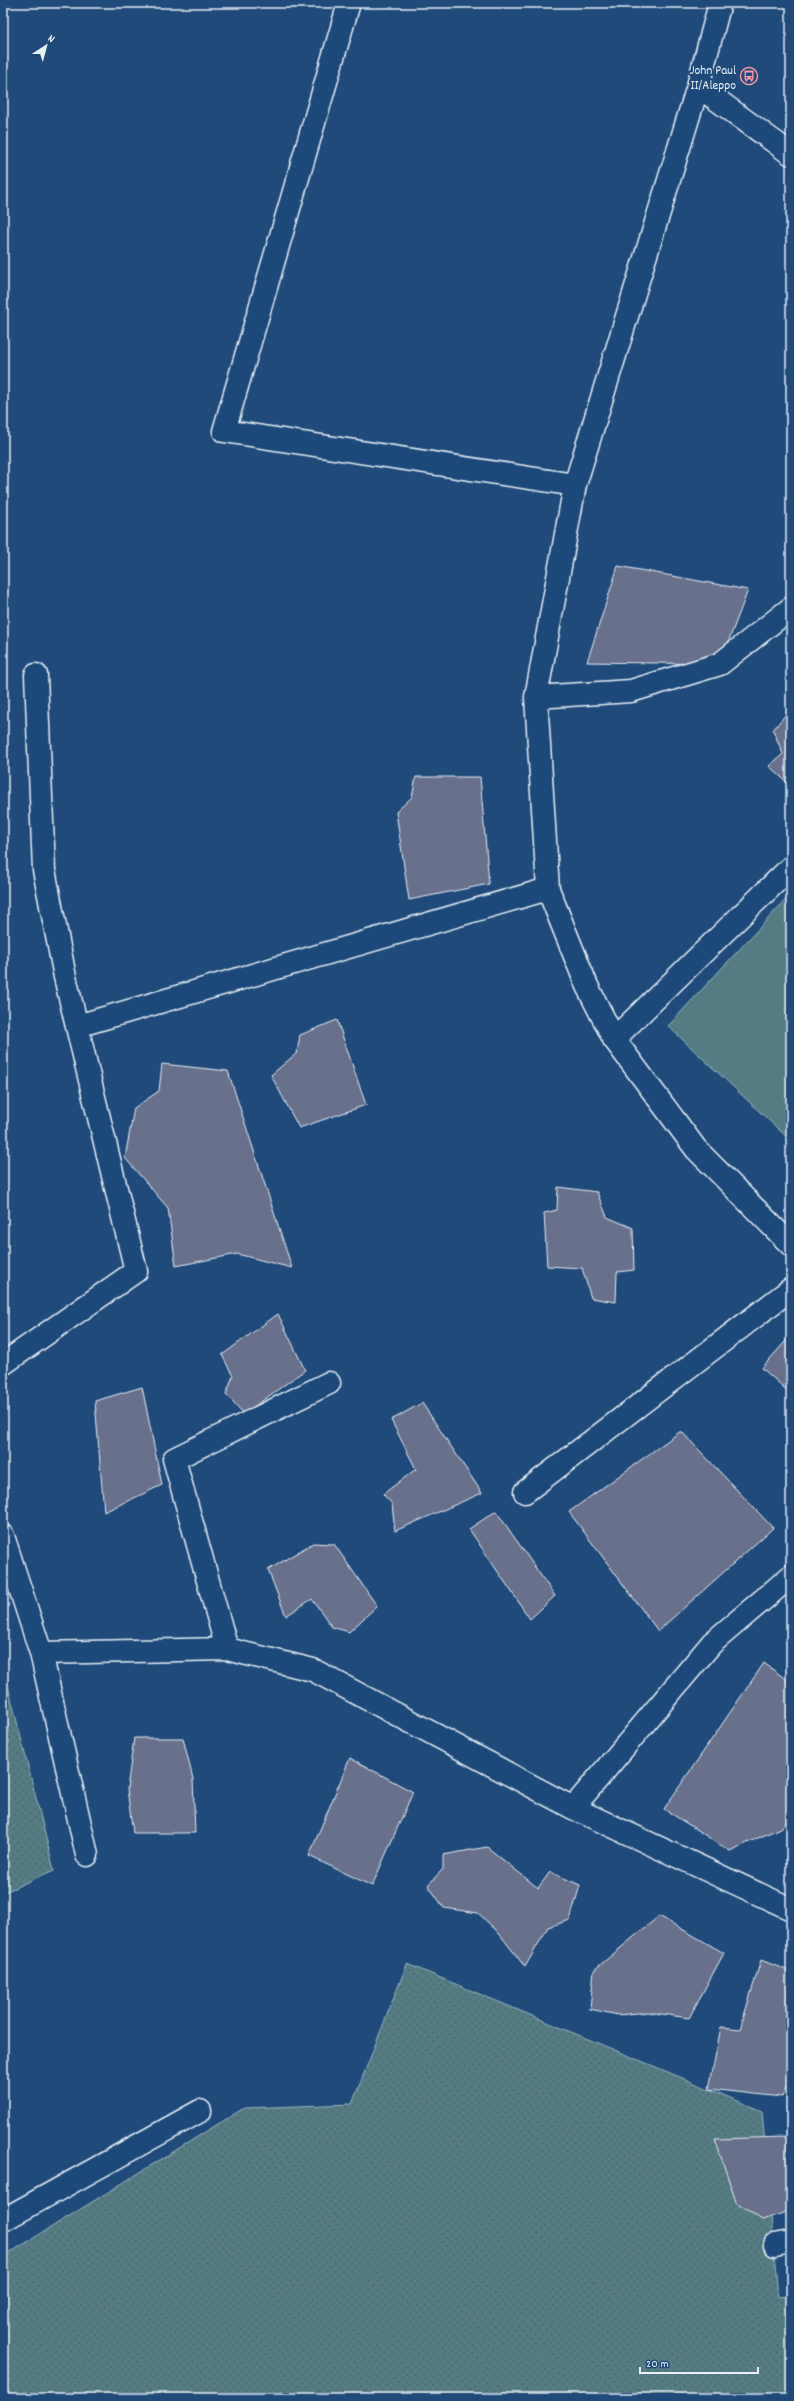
<svg xmlns="http://www.w3.org/2000/svg" width="794" height="2401" font-family="Dekko,sans-serif">
	<style>
		.grass { fill: url(#grass-dots); stroke: #9eb6be }
		.pitch { fill: #547c83; stroke: #9eb6be }
		.building { fill: #686f8c; stroke: #e8f1f8 }
		.lines { fill: none; stroke-linecap: round; stroke-linejoin: round }
		.minor-casing { stroke: #e8f1f8; stroke-width: 25 }
		.minor { stroke: #1f4a7a; stroke-width: 22 }
		.labels { text-anchor: middle; stroke-width: 4; stroke-linejoin: round; paint-order: stroke }
		.poi-label { font-size: 13px; fill: #e8f1f8; stroke: #1f4a7a; text-anchor: end }
	</style>
	<defs>
		<pattern id="grass-dots" width="8" height="8" patternUnits="userSpaceOnUse"><rect width="8" height="8" fill="#547c83"/><path d="M2 2h.1M6 6h.1" fill="none" stroke="#4e6569" stroke-width="1.8" stroke-linecap="round"/></pattern>
	</defs>
	<rect width="100%" height="100%" fill="#1f4a7a"/>
	<filter id="ink" filterUnits="userSpaceOnUse"><feTurbulence type="fractalNoise" baseFrequency=".025" numOctaves="2"/><feDisplacementMap in="SourceGraphic" scale="8" xChannelSelector="R" yChannelSelector="G"/><feConvolveMatrix kernelMatrix="1 2 1 2 8 2 1 2 1" color-interpolation-filters="sRGB"/></filter>
	<g filter="url(#ink)">
		<path class="grass" d="M3,1666L54,1870L3,1893Z
			M407,1964L762,2111L778,2297L791,2295V2398H3V2257L244,2108L352,2104Z"/>
		<path class="pitch" d="M791,894V1141L668,1026Z"/>
		<path class="building" d="M618,566L748,590L720,664L587,662Z
			M791,708V786L769,766L783,754L773,730Z
			M416,777H480L489,884L409,900L396,812L412,797Z
			M337,1020L366,1105L299,1128L271,1075L297,1053L300,1035Z
			M162,1064L228,1071L292,1268L237,1254L176,1266L168,1208L125,1158L134,1108L159,1091Z
			M558,1187L597,1192L607,1217L633,1228L634,1270L617,1272L616,1302L591,1298L582,1268L547,1266L544,1213L557,1210Z
			M278,1314L305,1370L244,1414L226,1394L233,1376L222,1355Z
			M791,1335V1394L762,1368Z
			M142,1387L162,1485L104,1512L95,1401Z
			M422,1403L482,1493L395,1531L392,1504L383,1494L416,1469L391,1420Z
			M681,1431L773,1528L658,1631L569,1512Z
			M496,1511L555,1596L530,1619L469,1529Z
			M313,1543L334,1544L377,1606L349,1632L332,1627L312,1599L286,1616L268,1570Z
			M764,1663L791,1683V1786L786,1790L791,1794V1817L782,1827L730,1851L664,1809Z
			M134,1738H183L193,1779L195,1833H133L127,1789Z
			M350,1758L413,1792L372,1886L309,1856Z
			M487,1847L538,1888L550,1872L580,1885L570,1920L548,1927L525,1967L498,1932L478,1913L444,1908L428,1885L443,1869V1855Z
			M659,1916L724,1953L689,2018L648,2012L618,2015L590,2009L594,1970Z
			M761,1960L791,1972V2075L782,2097L709,2089L721,2027L740,2029Z
			M787,2137L791,2167V2195L786,2212L762,2220L736,2202L715,2139Z"/>
		<g class="lines">
			<g class="minor-casing">
				<path id="minor" d="M349,3L224,431L575,485
					M720,3L698,86L575,485L536,697L548,889L587,986L614,1039L696,1149L791,1245
					M698,86L791,154
					M536,697L631,691L720,664L791,608
					M77,1026L548,889
					M614,1039L791,867
					M3,1364L136,1271L65,977L44,870L36,675
					M525,1492L791,1289
					M3,1536L41,1653
					M791,1576L712,1643L573,1808L791,1909
					M227,1649L174,1459L329,1383
					M87,1855L41,1653L227,1649L313,1670L573,1808
					M3,2220L200,2111
					M775,2245L791,2242"/>
			</g>
			<use href="#minor" class="minor"/>
		</g>
	</g>
	<defs>
		<g id="bus-ring" transform="scale(0.9)"><circle r="9.5" fill="#1f4a7a" stroke="#ff9aa2" stroke-width="1.5"/><path d="M-5-6H5V4H4V6H2V4H-2V6H-4V4H-5ZM-3.5-4V0h7V-4ZM-3.5 1.2v1.5H-2V1.2ZM2 1.2v1.5H3.5V1.2Z" fill="#ff9aa2"/></g>
	</defs>
	<g fill-rule="evenodd">
		<use href="#bus-ring" x="749" y="76"/>
	</g>
	<g class="labels">
		<g class="poi-label">
			<text x="736" y="74">John Paul<tspan x="736" dy="15">II/Aleppo</tspan></text>
		</g>
	</g>
	<rect width="794" height="2401" fill="none" stroke="#1f4a7a" stroke-width="16"/>
	<rect x="8" y="8" width="778" height="2385" fill="none" stroke="#e8f1f8" stroke-width="1.5" filter="url(#ink)"/>
	<g transform="translate(46 46) rotate(36)" stroke="#1f4a7a" stroke-width="3" paint-order="stroke">
	<path d="M0-3L7 15L0 10L-7 15Z" fill="#e8f1f8"/>
	<text y="-6" font-size="11" font-weight="bold" text-anchor="middle" fill="#e8f1f8">N</text>
	</g>
	<path d="M640 2367v6h118v-6" fill="none" stroke="#e8f1f8" stroke-width="2"/>
	<text x="646" y="2367" font-size="12" fill="#e8f1f8" stroke="#1f4a7a" stroke-width="3" paint-order="stroke">20 m</text>
</svg>
